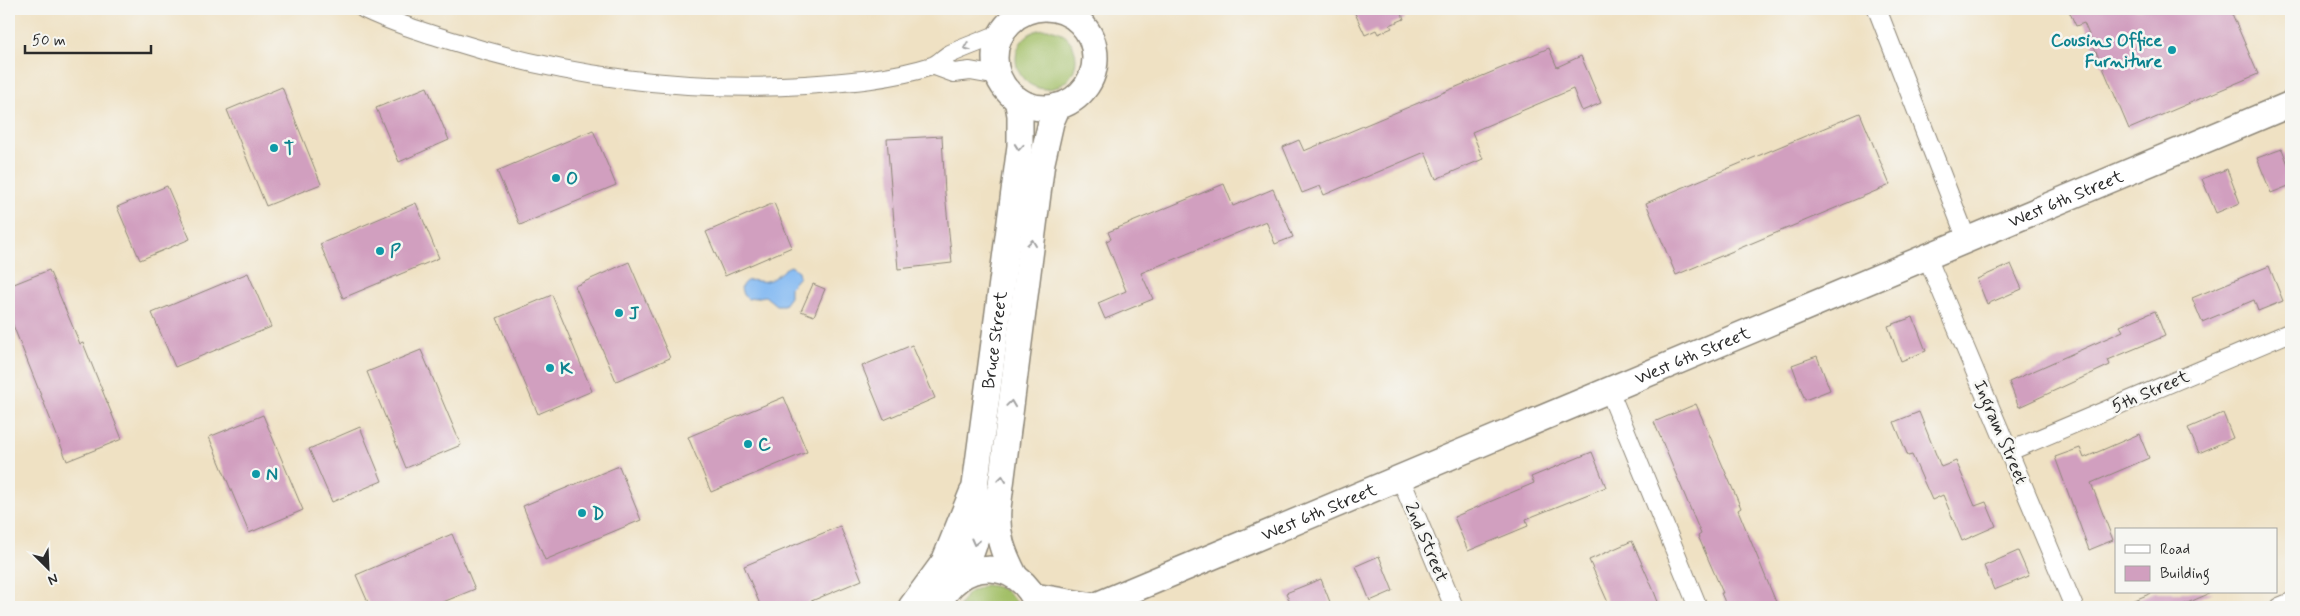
<svg xmlns="http://www.w3.org/2000/svg" width="2300" height="616" font-family="Mynerve,sans-serif">
	<style>
		.green { fill: #a2bf66; stroke: #667548 }
		.water { fill: #83b9f2; stroke: #57728e }
		.building { fill: #d19fbf }
		.lines { fill: none; stroke-linecap: round; stroke-linejoin: round }
		.street-casing { stroke: #8d8677; stroke-width: 20 }
		.secondary-casing { stroke: #8d8677; stroke-width: 28 }
		.street { stroke: #fff; stroke-width: 18 }
		.secondary { stroke: #fff; stroke-width: 25 }
		.oneway { stroke: #a0a0a0 }
		.culture-dot { fill: #0f9aa8; stroke: #f6f6f2; stroke-width: 2 }
		.labels { text-anchor: middle; stroke-width: 5; stroke-linejoin: round; paint-order: stroke }
		.culture-label { font-size: 18px; font-weight: bold; fill: #0d838f; stroke: #f6f6f2; text-anchor: start }
		.street-label { font-size: 18px; fill: #2b2b2b; stroke: #f6f6f2 }
	</style>
	<rect width="100%" height="100%" fill="#f6f6f2"/>
	<filter id="ink" filterUnits="userSpaceOnUse"><feTurbulence type="fractalNoise" baseFrequency=".02" numOctaves="2"/><feDisplacementMap in="SourceGraphic" scale="10" xChannelSelector="R" yChannelSelector="G"/><feConvolveMatrix kernelMatrix="1 2 1 2 8 2 1 2 1" color-interpolation-filters="sRGB"/></filter>
	<filter id="wash" filterUnits="userSpaceOnUse"><feTurbulence type="fractalNoise" baseFrequency=".0096" numOctaves="4" result="noise"/><feDisplacementMap in="SourceGraphic" scale="20" xChannelSelector="R" yChannelSelector="G"/><feGaussianBlur stdDeviation="1.12" result="paint"/><feColorMatrix in="noise" values="0 0 0 0 0 0 0 0 0 0 0 0 0 0 0 0 0 1.4 0 .05"/><feComposite in="paint" operator="in"/></filter>
	<g filter="url(#wash)">
		<rect width="100%" height="100%" fill="#efe1c3"/>
		<path class="green" d="M1016 59a30 30 0 1 1 60 0a30 30 0 1 1-60 0Z
			M985,585C1000,586 1013,592 1018,607H959L968,593Z"/>
		<path class="water" d="M791,266L798,271L799,277L790,287V297L784,305H776L765,296L748,299L743,295L741,288C746,275 756,283 766,281C777,279 781,269 791,266Z"/>
		<g id="blocks">
			<path class="building" d="M1353,9H1400L1404,19L1390,25L1392,28L1378,34L1376,30L1365,35Z
				M2068,9H2230L2258,74L2129,129L2084,23L2076,26Z
				M1549,48L1557,67L1581,56L1601,103L1582,111L1573,89L1472,132L1483,159L1436,179L1425,152L1324,195L1320,186L1302,193L1283,147L1299,140L1304,151Z
				M282,87L321,184L266,206L227,110Z
				M427,87L449,140L399,162L376,108Z
				M1860,113L1890,185L1676,275L1646,203Z
				M593,130L616,185L520,225L497,171Z
				M942,136L945,193L952,263L898,269L887,139Z
				M2282,149L2291,172V185L2271,193L2257,158Z
				M2227,169L2240,203L2216,213L2202,179Z
				M1224,184L1233,206L1273,189L1293,237L1275,244L1266,221L1141,273L1153,299L1105,319L1098,303L1126,291L1106,241L1111,239L1108,232Z
				M167,186L190,239L140,260L117,207Z
				M416,203L439,258L343,298L320,244Z
				M774,203L792,247L725,276L706,232Z
				M629,262L670,358L616,381L575,286Z
				M2011,264L2022,289L1987,304L1977,279Z
				M2269,266L2283,301L2258,311L2254,300L2202,322L2192,298Z
				M49,270L80,344L83,343L122,439L67,461L9,315V286Z
				M248,273L271,327L175,367L152,313Z
				M813,284L825,289L814,316L801,311Z
				M552,295L592,391L538,414L497,318Z
				M2155,311L2165,336L2108,360L2110,365L2019,407L2009,382L2123,331L2120,326Z
				M1913,317L1926,351L1901,361L1888,326Z
				M912,345L935,398L884,420L862,366Z
				M421,350L461,445L406,468L367,372Z
				M1817,356L1830,390L1805,400L1792,365Z
				M784,397L807,452L711,492L688,437Z
				M1696,404L1741,508L1738,510L1778,607H1727L1721,593H1723L1698,536L1701,534L1654,422Z
				M1919,412L1941,467L1956,461L1975,506L1986,502L1996,526L1962,541L1943,495L1932,500L1912,455L1908,456L1894,422Z
				M2223,413L2233,438L2199,453L2188,428Z
				M263,415L303,510L249,533L209,437Z
				M360,427L382,481L332,502L309,449Z
				M2139,434L2149,458L2091,483L2113,540L2089,550L2055,457L2080,448L2084,458Z
				M1592,452L1606,487L1526,519L1528,526L1468,551L1454,517L1534,483L1531,477Z
				M619,466L641,520L545,560L523,506Z
				M840,526L862,580L797,607H761L744,566Z
				M452,534L475,589L431,607H370L356,575Z
				M1632,541L1653,589L1660,607H1610L1589,560Z
				M2018,551L2029,576L1994,590L1984,566Z
				M1379,556L1393,591L1370,601L1356,566Z
				M1321,579L1330,602L1317,607H1292L1286,593Z
				M2154,592H2213L2178,607H2118Z"/>
		</g>
	</g>
	<g filter="url(#ink)">
		<use href="#blocks" fill-opacity="0" stroke="#8d8677" stroke-width="1"/>
		<g class="lines">
			<g class="street-casing">
				<path id="street" d="M364,9C391,22 420,31 449,40C565,77 684,92 805,85C848,82 891,79 932,66C939,64 944,57 950,54C967,46 986,40 1003,32
					M1877,9L1967,240
					M935,66L954,73L970,71L998,76
					M1927,257L2074,607
					M1609,390L1698,607
					M2010,451L2291,332
					M1400,477L1454,607
					M2279,607L2291,602"/>
			</g>
			<g class="secondary-casing">
				<g id="secondary">
					<circle cx="1045" cy="58" r="50"/>
					<path d="M1015,576C1003,553 996,534 998,508L1042,162L1051,122L1058,106"/>
					<path id="s1" d="M960,577C980,539 980,528 975,486L1020,146V115L1017,99"/>
					<path d="M1034,596L1094,606"/>
					<path d="M911,607L944,562L972,493"/>
					<path d="M938,607C957,557 1020,556 1038,607"/>
					<path id="s2" d="M1092,607L2291,104"/>
				</g>
			</g>
			<use href="#street" class="street"/>
			<use href="#secondary" class="secondary"/>
		</g>
		<defs><path id="oneway-chevron" d="M-2-3.5L2.5 0L-2 3.5" fill="none" stroke-width="1.6" stroke-linecap="round" stroke-linejoin="round" transform="scale(1.25)"/></defs>
		<g class="oneway">
			<use href="#oneway-chevron" transform="translate(967 47) rotate(158)"/>
			<use href="#oneway-chevron" transform="translate(1019 147) rotate(95)"/>
			<use href="#oneway-chevron" transform="translate(1032 243) rotate(-82)"/>
			<use href="#oneway-chevron" transform="translate(1011 404) rotate(-82)"/>
			<use href="#oneway-chevron" transform="translate(1002 479) rotate(-83)"/>
			<use href="#oneway-chevron" transform="translate(975 542) rotate(104)"/>
		</g>
	</g>
	<g class="culture-dot">
		<circle cx="2172" cy="50" r="5"/>
		<circle cx="274" cy="148" r="5"/>
		<circle cx="556" cy="178" r="5"/>
		<circle cx="380" cy="251" r="5"/>
		<circle cx="619" cy="313" r="5"/>
		<circle cx="550" cy="368" r="5"/>
		<circle cx="748" cy="444" r="5"/>
		<circle cx="256" cy="474" r="5"/>
		<circle cx="582" cy="513" r="5"/>
	</g>
	<g class="labels">
		<g class="culture-label">
			<text x="2162" y="46" text-anchor="end">Cousins Office<tspan x="2162" dy="21">Furniture</tspan></text>
			<text x="284" y="154">T</text>
			<text x="566" y="184">O</text>
			<text x="390" y="257">P</text>
			<text x="629" y="319">J</text>
			<text x="560" y="374">K</text>
			<text x="758" y="450">C</text>
			<text x="266" y="480">N</text>
			<text x="592" y="519">D</text>
		</g>
		<g class="street-label">
			<text dy="6" stroke="none"><textPath href="#s2" startOffset="1056">West 6th Street</textPath></text>
			<text dy="6" stroke="none"><textPath href="#s1" startOffset="242">Bruce Street</textPath></text>
			<text dy="6" stroke="none"><textPath href="#s2" startOffset="651">West 6th Street</textPath></text>
			<text transform="translate(2150 391) rotate(-23)" y="6">5th Street</text>
			<text transform="translate(2001 432) rotate(67)" y="6">Ingram Street</text>
			<text dy="6" stroke="none"><textPath href="#s2" startOffset="246">West 6th Street</textPath></text>
			<text transform="translate(1427 542) rotate(67)" y="6">2nd Street</text>
		</g>
	</g>
	<rect width="2300" height="616" fill="none" stroke="#f6f6f2" stroke-width="30"/>
	<rect x="2115" y="528" width="162" height="65" fill="#f6f6f2" stroke="#a5a5a2"/>
	<rect x="2125" y="545" width="25" height="8" fill="#ffffff" stroke="#a5a5a2"/>
	<text x="2160" y="554" font-size="15" fill="#2b2b2b">Road</text>
	<rect x="2125" y="566" width="25" height="15" fill="#d19fbf" stroke="#a5a5a2"/>
	<text x="2160" y="578" font-size="15" fill="#2b2b2b">Building</text>
	<g transform="translate(48 568) rotate(156)" stroke="#f6f6f2" stroke-width="4" paint-order="stroke">
	<path d="M0-4L9 19L0 12L-9 19Z" fill="#2b2b2b"/>
	<text y="-8" font-size="14" font-weight="bold" text-anchor="middle" fill="#2b2b2b">N</text>
	</g>
	<path d="M25 45v8h126v-8" fill="none" stroke="#2b2b2b" stroke-width="2.5"/>
	<text x="32" y="45" font-size="15" fill="#2b2b2b" stroke="#f6f6f2" stroke-width="4" paint-order="stroke">50 m</text>
</svg>
